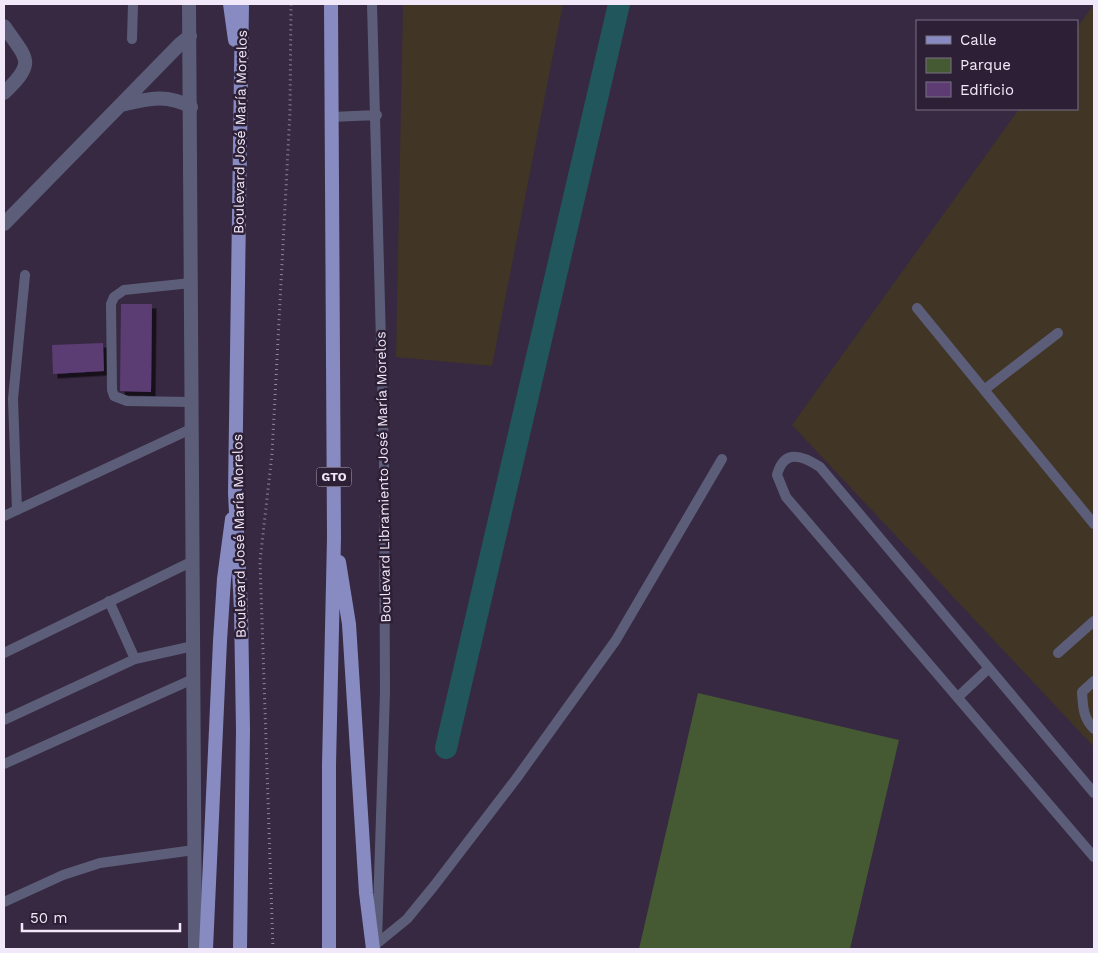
<svg xmlns="http://www.w3.org/2000/svg" width="1098" height="953" font-family="'Work Sans',sans-serif">
	<style>
		.industrial { fill: #413526 }
		.green { fill: #455933 }
		.lines { fill: none; stroke-linecap: round; stroke-linejoin: round }
		.canal { stroke: #21575c; stroke-width: 22 }
		.building { fill: #5c3c73; filter: url(#shadow) }
		.path { stroke: #91859a; stroke-width: 3; stroke-dasharray: 1 4; stroke-linecap: butt }
		.service { stroke: #5c5e79; stroke-width: 10 }
		.minor { stroke: #5c5e79; stroke-width: 14 }
		.tertiary { stroke: #5c5e79; stroke-width: 14 }
		.primary { stroke: #878bc1; stroke-width: 14 }
		.labels { text-anchor: middle; stroke-width: 5; stroke-linejoin: round; paint-order: stroke }
		.shield { fill: #2d2036; stroke: #b6adbe; stroke-width: 1 }
		.shield-label { font-size: 12px; font-weight: bold; fill: #f1e9f9 }
		.street-label { font-size: 14px; fill: #f1e9f9; stroke: #2d2036 }
	</style>
	<defs>
		<filter id="shadow"><feDropShadow dx="4.5" dy="4.5" stdDeviation="0" flood-color="#0009"/></filter>
	</defs>
	<rect width="100%" height="100%" fill="#372941"/>
	<path class="industrial" d="M403,4H563L492,366L396,357Z
		M1094,4V747L792,425L1019,109H1077V28Z"/>
	<path class="green" d="M698,693L899,740L850,949H639Z"/>
	<g class="lines">
		<path class="canal" d="M446,748L619,4"/>
	</g>
	<path class="building" d="M121,304H152L151,392L120,391Z
		M103,343L104,371L53,374L52,345Z"/>
	<g class="lines">
		<path class="path" d="M273,949L260,561L272,454L290,112L291,4"/>
		<path class="service" d="M372,4L384,455L385,692L377,941
			M132,39L133,4
			M331,117L377,115
			M191,283L124,290L114,297L111,304L112,390L114,396L127,401L191,402
			M917,308L1094,524
			M984,390L1058,333
			M17,510L13,399L25,275
			M4,516L193,428
			M4,653L193,561
			M1058,653L1094,621
			M135,659L193,646
			M1094,681L1082,692C1083,707 1083,718 1094,729
			M958,697L989,668
			M4,720L135,659L109,601
			M4,764L193,679
			M1094,793L820,467C803,456 784,448 777,475L786,497L1094,857
			M4,902L63,875L100,863L194,850
			M374,946L407,919L434,886L516,779L616,640L722,459"/>
		<path class="minor" d="M4,26C27,60 37,61 4,93
			M121,105C146,99 167,93 191,107
			M4,224L180,44L190,36"/>
		<path class="tertiary" d="M189,4L195,949"/>
		<path class="primary" d="M230,4L235,40
			M339,562L349,624L366,893L373,949
			M206,949L220,641L224,579L232,519
			M240,949L243,730L241,610L235,493L242,4
			M329,949V765L334,538L331,4"/>
	</g>
	<g class="labels">
		<rect class="shield" x="316.5" y="467.5" width="35" height="19" rx="4"/>
		<g class="shield-label">
			<text x="334" y="481">GTO</text>
		</g>
		<g class="street-label">
			<text transform="translate(240 132) rotate(-89)" y="5">Boulevard José María Morelos</text>
			<text transform="translate(383 477) rotate(-91)" y="5">Boulevard Libramiento José María Morelos</text>
			<text transform="translate(239 536) rotate(-91)" y="5">Boulevard José María Morelos</text>
		</g>
	</g>
	<rect width="1098" height="953" fill="none" stroke="#f1e9f9" stroke-width="10"/>
	<rect x="916" y="20" width="162" height="90" fill="#2d2036" stroke="#7b7084"/>
	<rect x="926" y="36" width="25" height="8" fill="#878bc1" stroke="#7b7084"/>
	<text x="960" y="45" font-size="15" fill="#f1e9f9">Calle</text>
	<rect x="926" y="58" width="25" height="15" fill="#455933" stroke="#7b7084"/>
	<text x="960" y="70" font-size="15" fill="#f1e9f9">Parque</text>
	<rect x="926" y="82" width="25" height="15" fill="#5c3c73" stroke="#7b7084"/>
	<text x="960" y="95" font-size="15" fill="#f1e9f9">Edificio</text>
	<path d="M22 923v8h158v-8" fill="none" stroke="#f1e9f9" stroke-width="2.5"/>
	<text x="30" y="923" font-size="15" fill="#f1e9f9" stroke="#2d2036" stroke-width="4" paint-order="stroke">50 m</text>
</svg>
